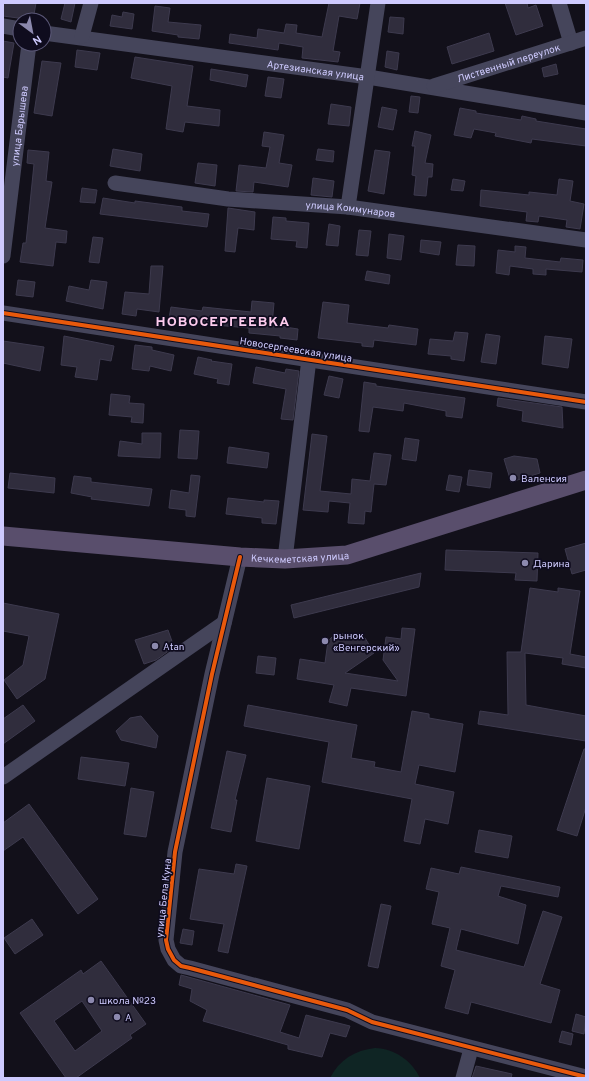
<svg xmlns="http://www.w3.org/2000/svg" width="589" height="1081" font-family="Overpass,sans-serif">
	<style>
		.green { fill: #0f2524 }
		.building { fill: #302d3d; stroke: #3d3a4e; fill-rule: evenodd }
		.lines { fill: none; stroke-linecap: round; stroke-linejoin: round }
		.minor { stroke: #45455b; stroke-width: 15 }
		.major { stroke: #594e6c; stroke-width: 19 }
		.cycleway-casing { stroke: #0f0c1e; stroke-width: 6 }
		.cycleway { stroke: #e8590c; stroke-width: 4 }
		.poi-dot { fill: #8c89ae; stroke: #0f0c1e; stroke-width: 1.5 }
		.labels { text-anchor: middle; stroke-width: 3.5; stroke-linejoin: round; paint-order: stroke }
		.street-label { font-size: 10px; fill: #cecafe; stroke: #0f0c1e }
		.poi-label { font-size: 10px; fill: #cecafe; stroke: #0f0c1e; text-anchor: start }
		.district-label { font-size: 14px; font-weight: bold; letter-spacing: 1px; fill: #feccee; stroke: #0f0c1e }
	</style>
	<rect width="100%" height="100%" fill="#12101a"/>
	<path class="green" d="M375,1048C395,1049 411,1060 420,1078H330C339,1060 355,1050 375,1048Z"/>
	<path class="building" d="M3,3H36L33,20L3,16Z
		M65,3H75L71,22L61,19Z
		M329,3H360L357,19L339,16L333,51L340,52L338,62L302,58L303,47L279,43L278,50L229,43L230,34L257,38L258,29L284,33L286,24L297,25L296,33L322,37Z
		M505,3H527L528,8L536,5L543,26L516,35Z
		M155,6L170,8L168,22L201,25L199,39L178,37V35L152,31Z
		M123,12L134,14L132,29L110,26L112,15L122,17Z
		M390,17L404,18L403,34L388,32Z
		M489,33L494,51L452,64L447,47Z
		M3,41L14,43L8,78L3,77Z
		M77,50L100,53L97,70L75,67Z
		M387,51L399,53L397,70L385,67Z
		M135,57L193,66L187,106L220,110L219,126L185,122L183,132L166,129L172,86L131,78Z
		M42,61L61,63L52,116L34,113Z
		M556,64L558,74L544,77L542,68Z
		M211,69L248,75L246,87L210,80Z
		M268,77L284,79L281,98L265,96Z
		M411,96L420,97L418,113L409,112Z
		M331,104L351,107L349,126L328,124Z
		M382,107L397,110L393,130L378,127Z
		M460,108L476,111V113L521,120L522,116L536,119V121L586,129V146L532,139L531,143L495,136L496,133L474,129L471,138L454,135Z
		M415,131L431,135L425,163L433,164L432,177H428L426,196L414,195L416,176L412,175L415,146H412Z
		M264,132L284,135L279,163L292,165L288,187L254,182L253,192L236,191L239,165L266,168L270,147L262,146Z
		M113,149L142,154L140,171L110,166Z
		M318,149L334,151L333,162L316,160Z
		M28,150L49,152L46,181L52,182L45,228L67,231L66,243L56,242L53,266L20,262L23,243H26L34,164L27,163Z
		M375,150L390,152L384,194L368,191Z
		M198,163L217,165L215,186L195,183Z
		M313,178L334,181L332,197L311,195Z
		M453,179L465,181L463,191L451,190Z
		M559,179L573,181L570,201L584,204L580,229L566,227L567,220L539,216L538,222L526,221L527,212L480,206L481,190L529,195V192L557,195Z
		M82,188L97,190L95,203L80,202Z
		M103,198L135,203V201L182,207V211L209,214L207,227L100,214Z
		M228,208L255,212L254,230L238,228L235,252L225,251Z
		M273,217L286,218V221L309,223L307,248L296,247L297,241L271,239Z
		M329,224L340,226L338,246L326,245Z
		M359,230L371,231L368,256L356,255Z
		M389,234L404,236L401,260L387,258Z
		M93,237L103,238L99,263L89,262Z
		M421,240L441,242L439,255L420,252Z
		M458,245L475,246L474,266L456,265Z
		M515,246L526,247L525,258L560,262L561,258L583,260L582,272L546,269V275L533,274V269L510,266L509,275L496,273L498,250L515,252Z
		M151,266H163L159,312L137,309L136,316L122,314L125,292L149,294Z
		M367,271L390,275L389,284L365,280Z
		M18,280L35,282L33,297L16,295Z
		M91,280L107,282L103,309L66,301L69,286L89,290Z
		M252,301L274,303L272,325L298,329L297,340L280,338V336L249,333V328L215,325L169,318L171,307L202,311L203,307L251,312Z
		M323,302L349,305L347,323L388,328L389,325L418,329L416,345L374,340L373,347L362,346V343L318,338Z
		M455,332L468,333L464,361L451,359V356L428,354L430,339L453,341Z
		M486,334L500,336L496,364L481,362Z
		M64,336L114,346L111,361L100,359L97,380L75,377L77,367L61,365Z
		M545,336L572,339L568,368L542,364Z
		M3,341L44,347L40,371L3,363Z
		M135,345L152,347V350L174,355L171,371L150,366L149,371L132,369Z
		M198,357L212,360L211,361L232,364L229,385L217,383L218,379L194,374Z
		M256,367L285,373L286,369L299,371L293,420L281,419L286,389L253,383Z
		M329,376L343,379L339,398L324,395Z
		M364,382L376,384V386L465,398L462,418L446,416V411L404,403L403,411L373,407L369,432L359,431Z
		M111,394L130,396L129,403L144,404L143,423L131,422L132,417L109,415Z
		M498,398L562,407L563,428L522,421L523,411L497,406Z
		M180,430L199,431L197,459L178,458Z
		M142,433H161L160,458L118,456L120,441L142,444Z
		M312,434L327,436L320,491L351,494L352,479L370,481L374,453L391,455L386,485L374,484L371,512L365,511L364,524L348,523L350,503L329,501L328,512L303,510Z
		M405,438L419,440L416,461L402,459Z
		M229,447L269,453L267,468L227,463Z
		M514,456L537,459L540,473L511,482L504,459Z
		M469,470L492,473L490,488L467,485Z
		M10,473L55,478L54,493L8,488Z
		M191,475L200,476L195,517L186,516V510L169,508L171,490L189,493Z
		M449,475L462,477L459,492L446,490Z
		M74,476L91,478V482L152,489L149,506L91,499L92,497L71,493Z
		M228,498L264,502V500L279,501L276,524L262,523V518L226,514Z
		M586,543V570L572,574L565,549Z
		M446,550L538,553L537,581L515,580L516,573L445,570Z
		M421,573L419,587L294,618L291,605Z
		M530,588L558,592V588L580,591L570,654L586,657V668L562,664L563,658L525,653L526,705L586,716V741L478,724L480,711L508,715L507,652H521Z
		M3,603L59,614L45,679L17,699L4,680L23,665L29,636L3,631Z
		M402,628L415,629L406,696L351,688L347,706L329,702L334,685L297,679L300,659L325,663L328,641L336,633L365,638L374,653L345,673L398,681L383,660L386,637L401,639Z
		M168,630L174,647L156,660L144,664L135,640Z
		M258,656L276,658L274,675L256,673Z
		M23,705L35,721L3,744V719Z
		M248,705L357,725L351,758L375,762L374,767L401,772L412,711L429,714V718L463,724L455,772L419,765L415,784L454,792L448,824L425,819L420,844L404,841L412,799L322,782L329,742L244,726Z
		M141,716L158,736L156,748L121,740L116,731L130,718Z
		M584,749H586V807L577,836L557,830Z
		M227,751L246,755L235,800H237L231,832L211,828Z
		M81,757L129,763L125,786L78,779Z
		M267,778L310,786L299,849L256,841Z
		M131,788L154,792L146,837L124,834Z
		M29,804L98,899L78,914L23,837L3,851V823Z
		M479,830L512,836L508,858L475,852Z
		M236,864L247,866L228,953L218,951L224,924L190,919L199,869L234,874Z
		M461,867L560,887L558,897L501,886L498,896L526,905L518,944L461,929L456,950L524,967L543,911L562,917L540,984L560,990L551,1023L471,1002L468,1014L445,1008L455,970L441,966L450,928L432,924L439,892L426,889L431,868L459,874Z
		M381,904L391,906L378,968L368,966Z
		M32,919L43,935L15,954L4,938Z
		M183,929L194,931L192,945L180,943Z
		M101,961L146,1024L130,1035L132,1038L76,1078H66L20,1013L81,970L83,974ZM82,1001L102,1031L75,1051L54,1021Z
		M181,975L290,1005L280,1032L299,1038L306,1015L350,1026L346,1037L330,1033L322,1057L288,1049V1045L203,1021L207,1010L190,1001L192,989L179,985Z
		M576,1014L586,1017L584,1034L572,1031Z
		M562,1031L573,1034L571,1045L559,1042Z
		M476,1066L512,1074L511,1078H472Z"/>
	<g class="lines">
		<g class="minor">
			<path d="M559,3L571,43"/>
			<path d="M3,26L20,29"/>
			<path id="s1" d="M44,33L368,77L586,113"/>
			<path d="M82,36L91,3"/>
			<path id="s2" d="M434,86L586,38"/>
			<path id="s3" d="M115,183L228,199L348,207L586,240"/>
			<path d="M348,207L378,3"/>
			<path id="s4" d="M3,256L29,44"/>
			<path d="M3,313L586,402"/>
			<path d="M240,557L212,674L175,852L166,940L168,949L174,960L181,966L190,968L347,1010L372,1022L586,1077"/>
			<path d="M285,559L309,359"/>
			<path d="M3,777L224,623"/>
			<path d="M463,1078L471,1049"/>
		</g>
		<path class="major" id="s5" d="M3,536L240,557L285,559L347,555L586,480"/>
		<g class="cycleway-casing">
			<path id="cycleway" d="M3,313L586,402
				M240,557L212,674L175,852L166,940L168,949L174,960L181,966L190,968L347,1010L372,1022L586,1077"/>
		</g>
		<use href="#cycleway" class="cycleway"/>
	</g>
	<g class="poi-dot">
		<circle cx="513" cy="478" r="4"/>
		<circle cx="525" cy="563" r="4"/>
		<circle cx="325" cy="641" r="4"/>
		<circle cx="155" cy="646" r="4"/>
		<circle cx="91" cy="1000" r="4"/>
		<circle cx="117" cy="1017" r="4"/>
	</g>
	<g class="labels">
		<g class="street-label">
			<text dy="4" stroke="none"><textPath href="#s2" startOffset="78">Лиственный переулок</textPath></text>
			<text dy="4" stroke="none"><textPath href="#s1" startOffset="274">Артезианская улица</textPath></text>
			<text dy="4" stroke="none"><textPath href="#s4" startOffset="131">улица Барышева</textPath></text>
			<text dy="4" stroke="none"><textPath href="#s3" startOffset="237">улица Коммунаров</textPath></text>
			<text transform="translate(296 349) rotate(9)" y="4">Новосергеевская улица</text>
			<text dy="4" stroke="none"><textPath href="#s5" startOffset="298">Кечкеметская улица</textPath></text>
			<text transform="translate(163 898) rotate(-84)" y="4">улица Бела Куна</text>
		</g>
		<g class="poi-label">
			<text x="521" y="482">Валенсия</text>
			<text x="533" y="567">Дарина</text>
			<text x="333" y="639">рынок<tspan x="333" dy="12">«Венгерский»</tspan></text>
			<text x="163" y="650">Аtan</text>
			<text x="99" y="1004">школа №23</text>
			<text x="125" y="1021">А</text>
		</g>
		<g class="district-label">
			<text x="223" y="326">НОВОСЕРГЕЕВКА</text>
		</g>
	</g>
	<rect width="589" height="1081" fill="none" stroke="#cecafe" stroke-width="8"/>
	<g transform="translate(32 32) rotate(148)"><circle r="19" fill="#0f0c1e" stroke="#5b5878"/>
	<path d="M0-3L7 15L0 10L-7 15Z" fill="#8c89ae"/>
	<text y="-6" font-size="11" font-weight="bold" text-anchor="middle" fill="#cecafe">N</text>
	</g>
</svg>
